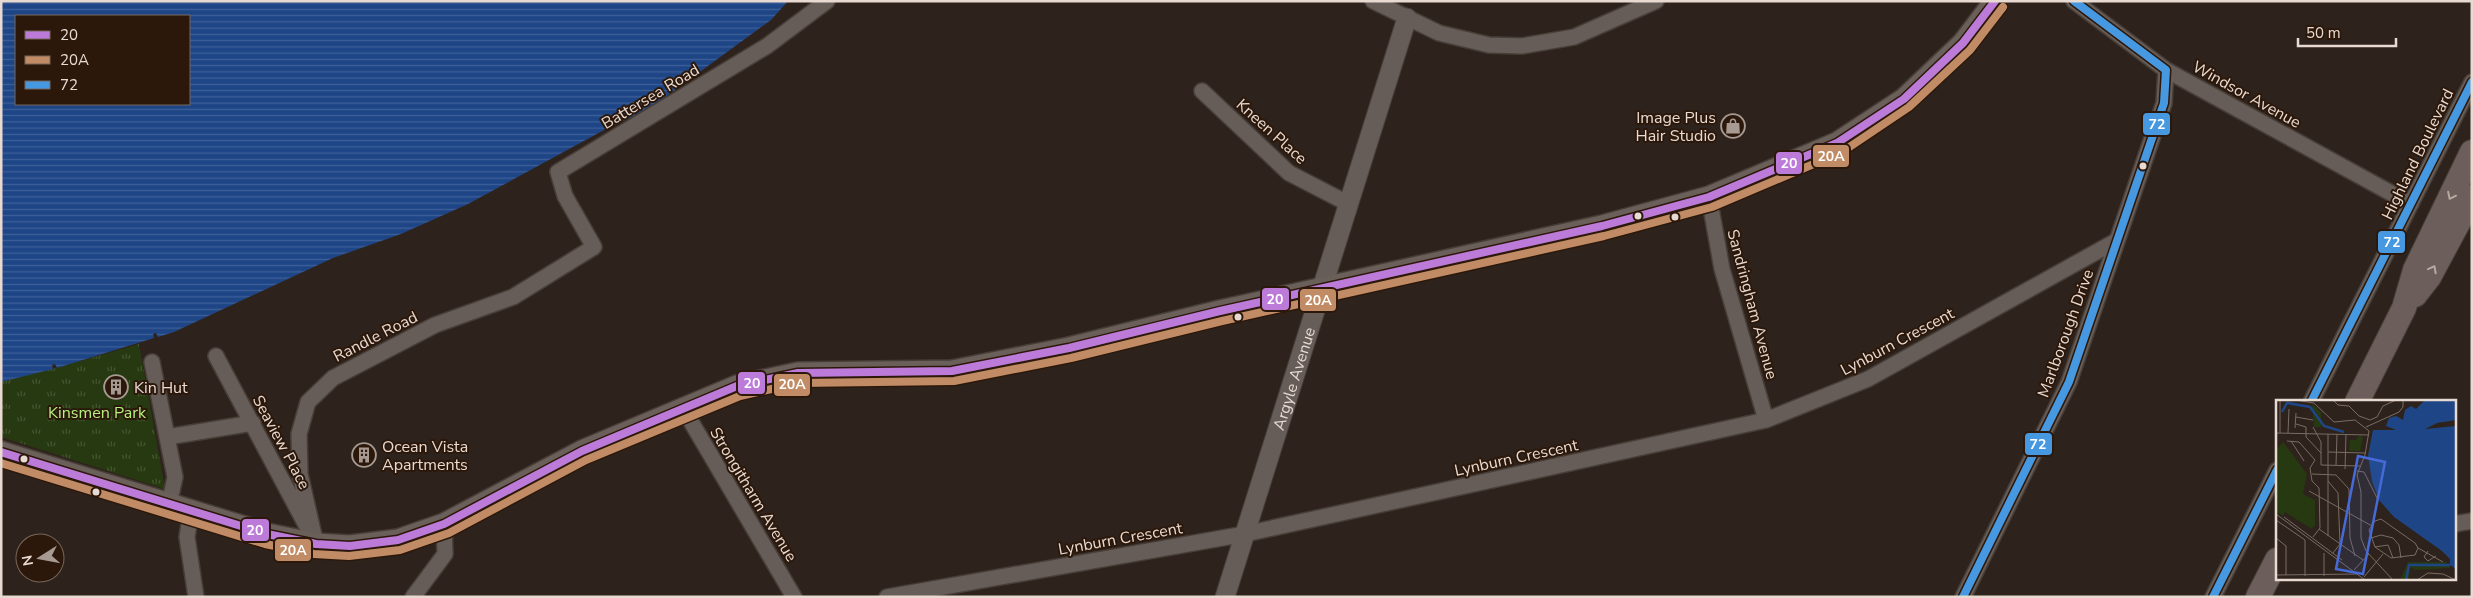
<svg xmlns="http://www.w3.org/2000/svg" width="2473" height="598" font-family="'Nunito Sans',sans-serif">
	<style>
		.park { fill: url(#park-tufts) }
		.water { fill: url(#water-rules); fill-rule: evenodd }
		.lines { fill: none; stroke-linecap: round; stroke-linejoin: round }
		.minor-casing { stroke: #483e38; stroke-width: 18 }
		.tertiary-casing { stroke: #483e38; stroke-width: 21 }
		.secondary-casing { stroke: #483e38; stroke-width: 24 }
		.primary-casing { stroke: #483e38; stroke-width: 26 }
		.minor { stroke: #665d58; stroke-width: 15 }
		.tertiary { stroke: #665d58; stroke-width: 19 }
		.secondary { stroke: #6a5f59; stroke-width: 21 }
		.primary { stroke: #6c5f5b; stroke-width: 24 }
		.bus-1-casing { stroke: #2c180b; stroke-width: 11 }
		.bus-2-casing { stroke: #2c180b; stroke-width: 11 }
		.bus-3-casing { stroke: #2c180b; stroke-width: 11 }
		.bus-1 { stroke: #bd7bd9; stroke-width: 8 }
		.bus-2 { stroke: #c18c65; stroke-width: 8 }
		.bus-3 { stroke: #4699e1; stroke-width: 8 }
		.oneway { stroke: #b6a9a2 }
		.bus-dot { fill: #e8dad1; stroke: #2c180b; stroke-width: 2 }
		.labels { text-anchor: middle; stroke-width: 4; stroke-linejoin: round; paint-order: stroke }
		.street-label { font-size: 16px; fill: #e8dad1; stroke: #2c180b }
		.poi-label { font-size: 16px; fill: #e8dad1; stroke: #2c180b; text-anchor: start }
		.park-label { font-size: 16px; fill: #b4f07c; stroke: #2c180b }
		.inset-river { fill: none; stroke: #1e4687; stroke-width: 2.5 }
		.inset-road { fill: none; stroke: #786c64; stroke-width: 1 }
		.view { fill: #466ad7; fill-opacity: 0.15; stroke: #466ad7; stroke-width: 2.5 }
		.inset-edge { fill: none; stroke: #e8dad1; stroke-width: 2.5 }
		.line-badge { stroke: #2c180b; stroke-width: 2 }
		.badge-label { font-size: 14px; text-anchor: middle; font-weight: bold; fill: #fff }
	</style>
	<defs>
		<pattern id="park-tufts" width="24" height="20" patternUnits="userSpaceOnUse" patternTransform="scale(1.25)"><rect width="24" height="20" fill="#273910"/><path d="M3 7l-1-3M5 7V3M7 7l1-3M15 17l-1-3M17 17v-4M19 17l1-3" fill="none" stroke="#465532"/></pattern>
		<pattern id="water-rules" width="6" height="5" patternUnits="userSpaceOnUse" patternTransform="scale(1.25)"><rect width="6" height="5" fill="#1e4687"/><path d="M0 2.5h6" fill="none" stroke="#3f6097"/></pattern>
	</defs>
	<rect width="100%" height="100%" fill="#2e231c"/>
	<path class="park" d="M139,344L165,489L1,437V381L60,367Z"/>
	<path class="water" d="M1,1H788L771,20L649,109L604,130L468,204L401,234L333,258L174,332L158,337L156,333L153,334L154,338L57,368L55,364L52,365L53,369L1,382ZM16,16H189V104H16Z"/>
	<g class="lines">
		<g class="minor-casing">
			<path id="minor" d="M1373,1L1439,33L1489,45L1522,46L1574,37L1656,1
				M2074,1L2166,70L2411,204
				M1202,91L1289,173L1349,204
				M1709,197L1722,269L1766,420
				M216,356L306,525
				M152,362L175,477L169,505
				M2311,402L2472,82
				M683,408L794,597
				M167,437L253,423
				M191,511L187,537L196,597
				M2454,524L2472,521
				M316,544L300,474L299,434L308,402L333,378L435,325L513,297L594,247L565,196L558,172L767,46L827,1
				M413,597L445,554L444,524
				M887,597L1245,534L1766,420L1868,379L2116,241
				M1963,597L2069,382L2164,103L2166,70
				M2213,597L2277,470"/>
		</g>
		<g class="tertiary-casing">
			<g id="tertiary">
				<path id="s1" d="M1225,597L1407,18"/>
			</g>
		</g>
		<g class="secondary-casing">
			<path id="secondary" d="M1,452L267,534L316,544L350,546L398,540L444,524L582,451L737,386L798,373L952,371L1069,348L1220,311L1602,226L1709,197L1837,143L1904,99L1963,43L1995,1"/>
		</g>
		<g class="primary-casing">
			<path id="primary" d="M2415,295L2429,277L2472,197
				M2357,402L2404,308L2415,270L2472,152
				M2258,597L2277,560"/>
		</g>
		<use href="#minor" class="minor"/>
		<use href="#tertiary" class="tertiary"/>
		<use href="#secondary" class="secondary"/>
		<use href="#primary" class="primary"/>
		<g class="bus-1-casing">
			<path id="bus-1" d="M1,452L267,534L316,544L350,546L398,540L444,524L582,451L737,386L798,373L952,371L1069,348L1220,311L1602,226L1709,197L1837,143L1904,99L1963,43L1995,1"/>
		</g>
		<g class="bus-2-casing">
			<path id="bus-2" d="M1,463L265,544L314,554L349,556L400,550L449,533L586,460L740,396L799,383L954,381L1071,358L1222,321L1604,236L1712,207L1842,152L1909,107L1970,50L2003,7"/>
		</g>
		<g class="bus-3-casing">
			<path id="bus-3" d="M2311,402L2472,82
				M1963,597L2069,382L2164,103L2166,70L2074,1
				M2213,597L2277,470"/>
		</g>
		<use href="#bus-1" class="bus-1"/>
		<use href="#bus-2" class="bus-2"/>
		<use href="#bus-3" class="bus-3"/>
	</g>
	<defs><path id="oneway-chevron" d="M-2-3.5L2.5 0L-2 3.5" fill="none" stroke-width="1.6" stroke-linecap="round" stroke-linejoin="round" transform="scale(1.25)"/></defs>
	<g class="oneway">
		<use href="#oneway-chevron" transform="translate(2451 196) rotate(116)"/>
		<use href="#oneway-chevron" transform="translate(2433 269) rotate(-62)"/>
	</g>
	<defs>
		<g id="shop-ring" transform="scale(1.25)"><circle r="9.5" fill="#2c180b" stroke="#a79a92" stroke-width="1.5"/><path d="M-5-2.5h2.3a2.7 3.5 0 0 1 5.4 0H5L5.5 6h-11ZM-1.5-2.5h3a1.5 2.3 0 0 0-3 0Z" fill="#a79a92"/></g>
		<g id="building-ring" transform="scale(1.25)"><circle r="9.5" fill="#2c180b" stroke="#a79a92" stroke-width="1.5"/><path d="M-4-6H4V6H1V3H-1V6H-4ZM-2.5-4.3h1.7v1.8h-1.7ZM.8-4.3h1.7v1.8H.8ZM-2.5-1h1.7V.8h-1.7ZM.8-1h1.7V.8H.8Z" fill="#a79a92"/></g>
	</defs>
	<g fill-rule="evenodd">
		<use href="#shop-ring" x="1733" y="126"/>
		<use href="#building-ring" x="116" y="387"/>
		<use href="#building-ring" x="364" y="455"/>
	</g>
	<g class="bus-dot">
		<circle cx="2143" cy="166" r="4.5"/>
		<circle cx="1638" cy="216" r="4.5"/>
		<circle cx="1675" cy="217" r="4.5"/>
		<circle cx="1238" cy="317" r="4.5"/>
		<circle cx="24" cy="459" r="4.5"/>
		<circle cx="96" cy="492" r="4.5"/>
	</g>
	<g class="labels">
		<g class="street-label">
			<text transform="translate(2247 94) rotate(29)" y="6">Windsor Avenue</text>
			<text transform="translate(650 96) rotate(-31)" y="6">Battersea Road</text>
			<text transform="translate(1272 131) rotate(42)" y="6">Kneen Place</text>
			<text transform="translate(2417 154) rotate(-64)" y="6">Highland Boulevard</text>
			<text transform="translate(1753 304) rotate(75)" y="6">Sandringham Avenue</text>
			<text transform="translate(2065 333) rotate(-70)" y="6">Marlborough Drive</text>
			<text transform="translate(375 336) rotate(-27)" y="6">Randle Road</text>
			<text transform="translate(1897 341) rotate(-28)" y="6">Lynburn Crescent</text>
			<text dy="6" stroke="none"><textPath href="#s1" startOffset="229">Argyle Avenue</textPath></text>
			<text transform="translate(282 442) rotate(62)" y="6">Seaview Place</text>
			<text transform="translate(1516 457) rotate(-12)" y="6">Lynburn Crescent</text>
			<text transform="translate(754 494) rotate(59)" y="6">Strongitharm Avenue</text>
			<text transform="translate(1120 538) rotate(-10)" y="6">Lynburn Crescent</text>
		</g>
		<g class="poi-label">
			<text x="1716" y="123" text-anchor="end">Image Plus<tspan x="1716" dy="18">Hair Studio</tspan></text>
			<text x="134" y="393">Kin Hut</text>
			<text x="382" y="452">Ocean Vista<tspan x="382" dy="18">Apartments</tspan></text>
		</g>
		<g class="park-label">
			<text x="97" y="418">Kinsmen Park</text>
		</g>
	</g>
	<g transform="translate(2276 400)">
		<rect width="180" height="180" fill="#2e231c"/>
		<path d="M7,42L31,74L27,94L39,100V125L36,129L9,112L7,116L0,111V50Z" fill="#273910"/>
		<path d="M36,3L45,13V27H38ZM84,35L87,38L84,51H73L74,40H80ZM132,162H170L175,168L139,170L134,167L133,180H124Z" fill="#273910"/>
		<path d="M180,0V20L161,23L149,29L180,26V169L174,165V159L166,151L118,117L103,100L96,81L92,55L97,30H120L110,26L113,18L120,16L127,20L129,10L135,6L140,9L148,1Z" fill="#1e4687"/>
		<path class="inset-river" d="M6,12L11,3L34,7L48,26L68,32M130,180L133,165H174"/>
		<path class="inset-road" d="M19,0L38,3L58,22L79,20L93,31L89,55L81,75L85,92V138L90,151L117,180M57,0L62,5L73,6L83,16L94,20L101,17L107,6L120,0M20,17L37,20M20,24L30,27V37L45,53M37,27L45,42V65L84,66M90,27L123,12L127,7V0M19,28L20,13M0,33L93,35M4,33V0M12,33L13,9M11,41L23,42L39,60L34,68L36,81L43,88L44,128L37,137M15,41L28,61M52,52L90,53M60,65L61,34M69,69L70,34M81,71L88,72L102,100M36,74L60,75L73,89L74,138L79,156M52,81L62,93L64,144L57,153M33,91L96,126M0,114L89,180M8,117L66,160M105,119L139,143L142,148L139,155L115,158L99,147L93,130L99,121ZM0,120L29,140V176M43,129L87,160M52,136V34M0,138L10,146V175M95,138L105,135L117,138L123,145L125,158M99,147L112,145L117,158M142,148L167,162M152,151L148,157L152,161L160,156M48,153V176M78,170L93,154M0,175L82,174M88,177L107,154M141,180L152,173L167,174L180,180"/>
		<path class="view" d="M82,56L109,62L87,174L60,169Z"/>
		<rect width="180" height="180" class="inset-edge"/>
	</g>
	<g class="line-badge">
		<rect x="2142" y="112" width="29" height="24" rx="5" fill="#4699e1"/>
		<rect x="1812" y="144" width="38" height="24" rx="5" fill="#c18c65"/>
		<rect x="1775" y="151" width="28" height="24" rx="5" fill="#bd7bd9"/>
		<rect x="2377" y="230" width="29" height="24" rx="5" fill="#4699e1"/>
		<rect x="1261" y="287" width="29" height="24" rx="5" fill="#bd7bd9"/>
		<rect x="1299" y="288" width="38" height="24" rx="5" fill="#c18c65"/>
		<rect x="737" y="371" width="29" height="24" rx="5" fill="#bd7bd9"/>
		<rect x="773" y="373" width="38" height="24" rx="5" fill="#c18c65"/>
		<rect x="2024" y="432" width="29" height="24" rx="5" fill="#4699e1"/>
		<rect x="241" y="518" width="29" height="24" rx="5" fill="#bd7bd9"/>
		<rect x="274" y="538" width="38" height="24" rx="5" fill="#c18c65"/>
	</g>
	<g class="badge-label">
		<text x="2157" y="129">72</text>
		<text x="1831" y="161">20A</text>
		<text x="1789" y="168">20</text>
		<text x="2392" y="247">72</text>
		<text x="1275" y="304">20</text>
		<text x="1318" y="305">20A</text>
		<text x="752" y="388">20</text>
		<text x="792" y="389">20A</text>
		<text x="2038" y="449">72</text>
		<text x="255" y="535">20</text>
		<text x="293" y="555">20A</text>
	</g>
	<rect width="2473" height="598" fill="none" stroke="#e8dad1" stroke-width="5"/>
	<rect x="15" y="15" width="175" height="90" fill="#2c180b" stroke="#77665a"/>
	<rect x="25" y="31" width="25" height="8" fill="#bd7bd9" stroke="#77665a"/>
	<text x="60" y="40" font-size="15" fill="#e8dad1">20</text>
	<rect x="25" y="56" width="25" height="8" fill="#c18c65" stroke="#77665a"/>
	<text x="60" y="65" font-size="15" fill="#e8dad1">20A</text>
	<rect x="25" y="81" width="25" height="8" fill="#4699e1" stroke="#77665a"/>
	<text x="60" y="90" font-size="15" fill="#e8dad1">72</text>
	<g transform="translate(40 558) rotate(259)"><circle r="24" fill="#2c180b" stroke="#77665a"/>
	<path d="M0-4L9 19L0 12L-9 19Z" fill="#a79a92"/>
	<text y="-8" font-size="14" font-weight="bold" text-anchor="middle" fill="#e8dad1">N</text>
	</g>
	<path d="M2298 38v8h98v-8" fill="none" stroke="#e8dad1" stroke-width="2.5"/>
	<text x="2306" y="38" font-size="15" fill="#e8dad1" stroke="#2c180b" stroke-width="4" paint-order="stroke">50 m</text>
</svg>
